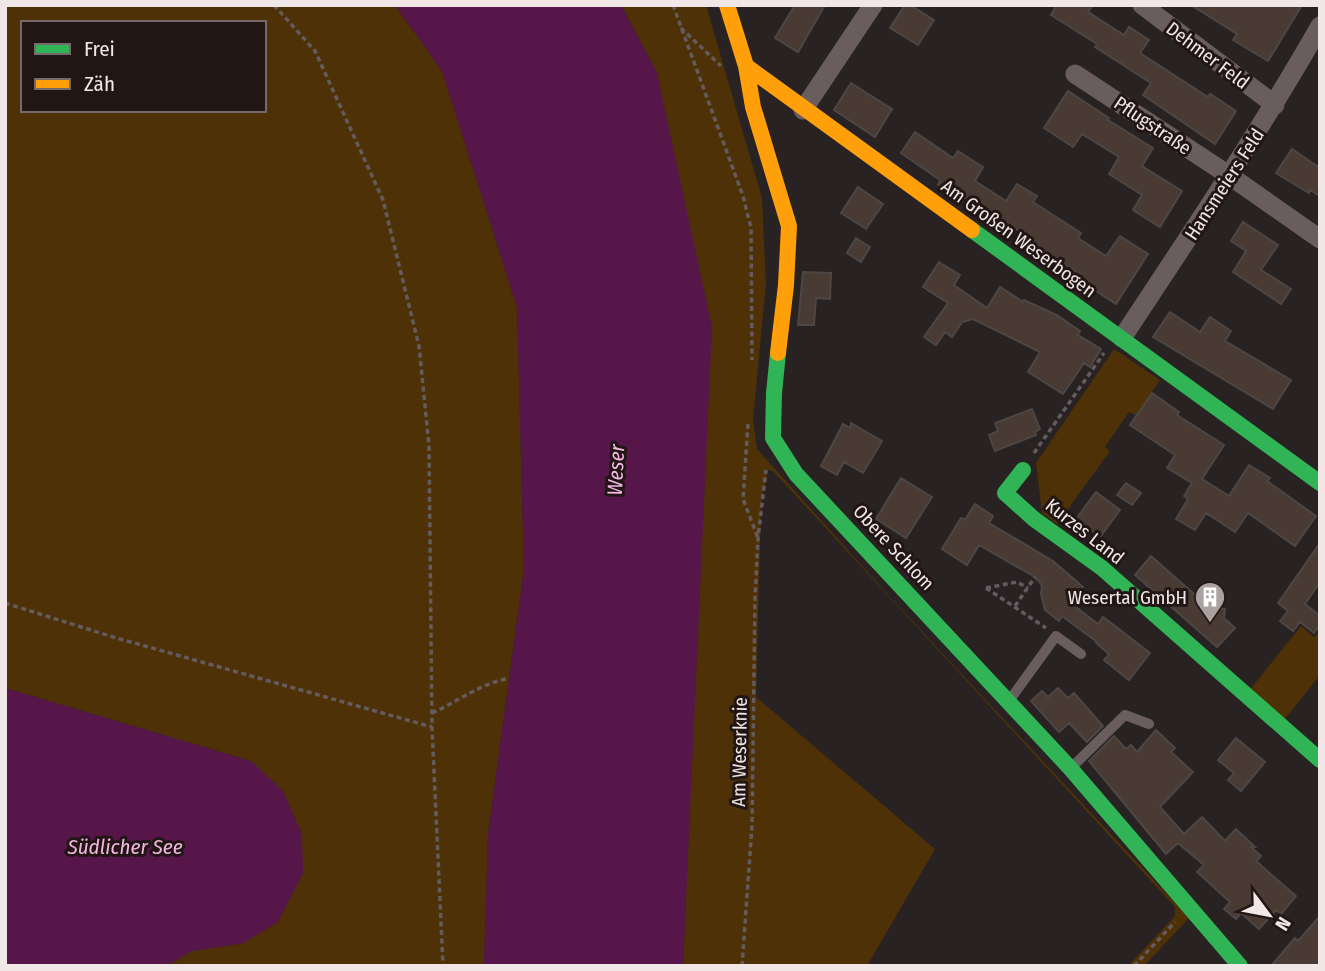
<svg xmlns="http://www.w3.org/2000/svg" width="1325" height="971" font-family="'Fira Sans Condensed',sans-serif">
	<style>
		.green { fill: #4e3106; fill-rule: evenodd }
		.water { fill: #56164a }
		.building { fill: #493a34; stroke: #4c4745; stroke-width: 2 }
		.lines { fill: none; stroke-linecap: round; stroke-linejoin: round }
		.path { stroke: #645b5e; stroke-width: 3.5; stroke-dasharray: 5 3.5; stroke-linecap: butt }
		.lane { stroke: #695d60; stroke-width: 10 }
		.street { stroke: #695d60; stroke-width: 19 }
		.fast { stroke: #30b455; stroke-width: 16 }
		.slow { stroke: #ff9f0a; stroke-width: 16 }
		.labels { text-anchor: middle; stroke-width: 6; stroke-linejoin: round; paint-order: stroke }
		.street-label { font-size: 19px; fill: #f0e7e6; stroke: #221615 }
		.poi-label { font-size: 19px; fill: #f0e7e6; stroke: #221615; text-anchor: end }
		.water-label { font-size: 21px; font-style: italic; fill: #f4b7e4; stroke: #221615 }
	</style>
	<rect width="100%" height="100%" fill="#282222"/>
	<path class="green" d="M5,5H395L442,71L517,307L524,569L488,834L484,966H167L192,951L244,943L251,761L5,688ZM23,23H264V110H23Z
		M621,5H706L762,198L766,284L753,419L757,449L891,598L1189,918L1144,966H1128L1175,916V907L773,471L768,470L761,504L756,697L935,849L867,966H683L695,671L657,73Z
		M1114,349L1160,380L1136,415L1129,412L1105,447L1110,451L1057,524L1042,513L1036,463Z
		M1301,626L1314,637L1320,631V675L1284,720L1248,692Z"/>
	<path class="water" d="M395,5H621L657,73L712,327L683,966H484L488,834L524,569L517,307L442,71Z
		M903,556L911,558L916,565L914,573L907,578L896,561Z
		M5,688L251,761L283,791L302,834L303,873L278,922L244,943L192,951L167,966H5Z"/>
	<path class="building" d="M795,5H825L798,52L775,38Z
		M905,5H910L934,20L918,45L890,28Z
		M1057,5H1093L1088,12L1124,35L1129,27L1149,40L1140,53L1208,97L1210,94L1236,111L1215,144L1143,95L1151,83L1095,47L1097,44L1051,15Z
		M1191,5H1302L1268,61L1233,40L1237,34Z
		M851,83L892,109L875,137L834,110Z
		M1068,91L1109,118L1108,120L1153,148L1142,166L1182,191L1160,227L1133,210L1142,195L1109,174L1119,157L1082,134L1073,147L1044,128Z
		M915,132L953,158L958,151L983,167L975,181L1006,201L1017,184L1037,196L1033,202L1081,233L1078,238L1106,256L1120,236L1148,254L1116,304L1072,275L1075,271L1027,240L1029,237L965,197L962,202L958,200L938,185L940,180L901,153Z
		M1292,149L1320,168V196L1310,190L1309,193L1276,173Z
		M858,187L883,204L866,229L841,213Z
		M1243,222L1278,245L1261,270L1291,289L1281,304L1233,272L1246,251L1231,241Z
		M856,238L870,247L861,262L847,253Z
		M939,262L960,275L954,285L987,308L1000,287L1023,302L1024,300L1057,315L1080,331L1078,335L1101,349L1090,367L1084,363L1063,394L1028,372L1040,352L973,319L962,322L952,337L945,332L936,345L924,337L948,303L923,287Z
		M803,272L831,273L830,299L816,298L814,325H798Z
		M1170,312L1200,332L1210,317L1231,331L1225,341L1291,380L1273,409L1153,337Z
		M1152,393L1179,412L1177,415L1224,445L1202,479L1229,496L1249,465L1270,478L1267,481L1316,516L1295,546L1248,513L1235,532L1206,513L1195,530L1176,519L1188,499L1184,496L1192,483L1167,468L1175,455L1130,425Z
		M1032,409L1040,429L1035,432L1036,435L995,451L989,435L998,431L995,423Z
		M851,423L882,441L863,473L844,462L837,475L821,466L843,424L850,428Z
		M901,478L932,497L906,538L876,519Z
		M1126,483L1141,493L1132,505L1117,495Z
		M1096,492L1120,510L1100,537L1076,519Z
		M975,504L993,516L989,523L1053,561L1083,587L1072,604L1098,624L1103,617L1150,653L1129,680L1104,660L1109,654L1096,643L1097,642L1062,616L1059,621L1045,610L1041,594L1042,585L1035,577L979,545L967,565L942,549L961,518L965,520Z
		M1320,543V582L1305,604L1320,616V625L1314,633L1300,622L1293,631L1280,621L1288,611L1278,603Z
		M1151,556L1202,601L1203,599L1214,608L1225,609L1224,618L1235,628L1217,647L1135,575Z
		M1058,688L1068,698L1074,693L1103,726L1087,742L1069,723L1059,732L1031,701L1042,691L1048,697Z
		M1156,730L1175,748L1171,752L1193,772L1160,807L1184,834L1202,817L1225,841L1236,829L1255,847H1251L1261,856L1256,861L1296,896L1281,914L1276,910L1259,929L1241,913L1236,919L1224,909L1230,902L1197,872L1204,865L1178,843L1166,854L1089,761L1114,736L1126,749L1131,745L1137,752Z
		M1236,738L1265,762L1241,791L1228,780L1234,773L1218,760Z
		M1320,916V966H1271L1295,938L1298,941Z"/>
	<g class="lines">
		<path class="path" d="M274,5L315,51L383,200L419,346L429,446L432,727L443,966
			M673,5L743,196L751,228L752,360
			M681,28L721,66
			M748,424L743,499L758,538
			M1034,453L1104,353
			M986,588L1046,628
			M986,588L1017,582L1028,588
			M5,603L113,637L432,727
			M1015,606L1035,577
			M432,713C457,702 480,684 506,679
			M742,966L752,826L755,598L758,538L766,470
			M1134,966L1175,922"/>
		<path class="lane" d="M1009,701L1056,636L1081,654
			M1071,768L1125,715L1149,724"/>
		<path class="street" d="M1142,5L1275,105
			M1075,74L1230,176L1320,239
			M803,110L873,5
			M1122,338C1190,235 1259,133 1320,26"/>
		<path class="fast" d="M972,230L1320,483
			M778,353L774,393L773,438L796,474L1070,768L1240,966
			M1023,470L1005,493L1034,519L1102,568L1320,760"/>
		<path class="slow" d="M727,5L746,66L972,230
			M746,66L753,107L789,226L786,285L778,353"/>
	</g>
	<defs>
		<g id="building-pin" transform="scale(1.575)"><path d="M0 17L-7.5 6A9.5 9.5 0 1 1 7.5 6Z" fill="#aaa2a1" stroke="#221615"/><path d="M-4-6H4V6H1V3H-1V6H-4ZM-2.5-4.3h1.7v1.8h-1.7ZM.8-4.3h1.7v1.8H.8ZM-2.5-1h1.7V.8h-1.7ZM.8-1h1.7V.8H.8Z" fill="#fff"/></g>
	</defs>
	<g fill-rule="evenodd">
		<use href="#building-pin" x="1210" y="597"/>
	</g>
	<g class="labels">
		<g class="street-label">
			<text transform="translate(1208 55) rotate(37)" y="7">Dehmer Feld</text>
			<text transform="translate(1153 125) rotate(34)" y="7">Pflugstraße</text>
			<text transform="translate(1224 184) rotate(-57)" y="7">Hansmeiers Feld</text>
			<text transform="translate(1019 238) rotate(36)" y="7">Am Großen Weserbogen</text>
			<text transform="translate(1085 531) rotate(38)" y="7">Kurzes Land</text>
			<text transform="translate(894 547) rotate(47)" y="7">Obere Schlom</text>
			<text transform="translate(739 752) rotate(-89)" y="7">Am Weserknie</text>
		</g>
		<g class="poi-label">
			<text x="1187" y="604">Wesertal GmbH</text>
		</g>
		<g class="water-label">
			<text transform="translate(616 470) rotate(-87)" y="7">Weser</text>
			<text x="125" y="854">Südlicher See</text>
		</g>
	</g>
	<rect width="1325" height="971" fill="none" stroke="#f0e7e6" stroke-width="14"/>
	<rect x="21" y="21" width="245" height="91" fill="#221615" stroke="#746a69" stroke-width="2"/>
	<rect x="35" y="44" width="35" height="10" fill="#30b455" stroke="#746a69" stroke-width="2"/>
	<text x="84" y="56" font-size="21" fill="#f0e7e6">Frei</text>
	<rect x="35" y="79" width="35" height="10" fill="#ff9f0a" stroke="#746a69" stroke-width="2"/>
	<text x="84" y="91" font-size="21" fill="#f0e7e6">Zäh</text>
	<g transform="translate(1269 915) rotate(122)" stroke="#221615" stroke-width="5" paint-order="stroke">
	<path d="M0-5L12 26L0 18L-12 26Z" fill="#f0e7e6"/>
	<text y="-10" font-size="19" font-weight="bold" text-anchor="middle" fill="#f0e7e6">N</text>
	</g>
</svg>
